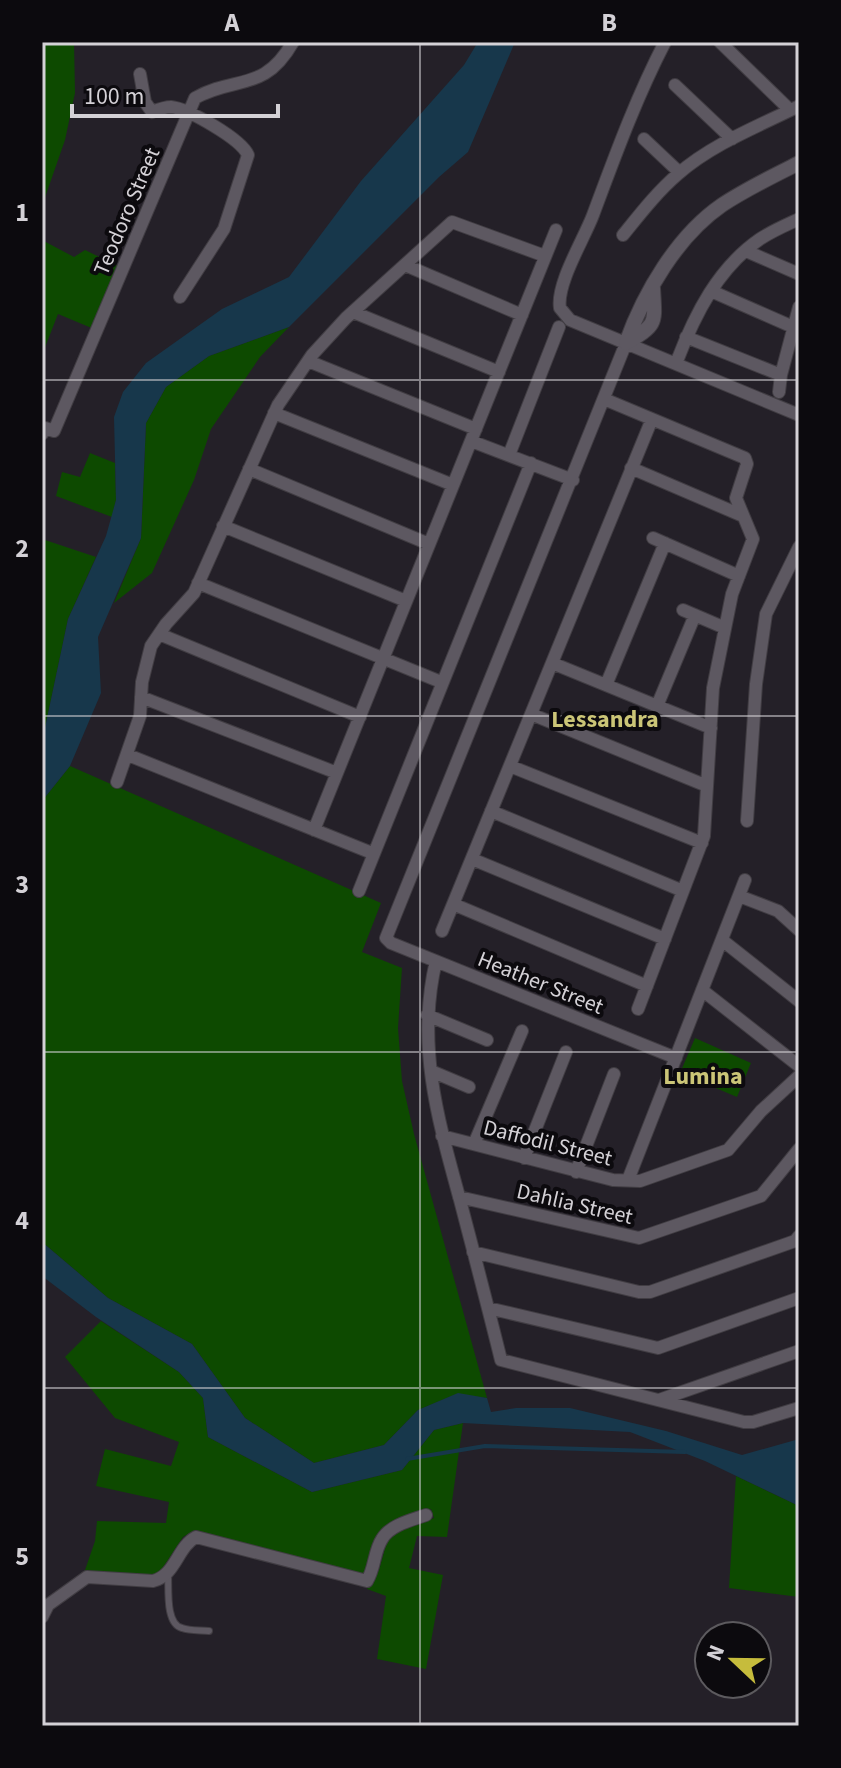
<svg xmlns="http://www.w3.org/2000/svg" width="841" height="1768" font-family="'Source Sans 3',sans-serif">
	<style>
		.green { fill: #0d4a00 }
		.water { fill: #17374b }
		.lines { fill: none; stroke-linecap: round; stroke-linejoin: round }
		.stream { stroke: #17374b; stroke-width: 4 }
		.service-casing { stroke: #413d43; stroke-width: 8 }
		.minor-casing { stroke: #413d43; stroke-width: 14 }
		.tertiary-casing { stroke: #413d43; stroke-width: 16 }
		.service { stroke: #5d5861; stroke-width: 6 }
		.minor { stroke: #5d5861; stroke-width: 12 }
		.tertiary { stroke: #5d5861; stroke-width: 14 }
		.grid { fill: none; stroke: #d4d1d6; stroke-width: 2; stroke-opacity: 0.55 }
		.labels { text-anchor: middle; stroke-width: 8; stroke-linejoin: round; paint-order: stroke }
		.street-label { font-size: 22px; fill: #d4d1d6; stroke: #0c0a0e }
		.neighbourhood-label { font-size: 24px; font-weight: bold; fill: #cbc577; stroke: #0c0a0e }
		.neatline { fill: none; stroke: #d4d1d6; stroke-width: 3 }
		.grid-label { font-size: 26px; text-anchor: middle; font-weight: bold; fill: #d4d1d6 }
	</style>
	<rect width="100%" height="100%" fill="#242028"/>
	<path class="green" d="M42,42H74L75,93L65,140L42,206Z
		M42,240L74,257L85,250L120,267L94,329L58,314L42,355Z
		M289,327L260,357L211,429L194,480L152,573L114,603L141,538L146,423L166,387L209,356Z
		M90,453L115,463L116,500L112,517L56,496L62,472L80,477Z
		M42,539L96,557L68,619L42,742Z
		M70,766L381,903L362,952L402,968L398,1028L402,1081L414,1134L487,1398L457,1394L418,1410L384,1445L314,1463L245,1418L192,1344L108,1298L42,1242V801Z
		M695,1038L751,1063L737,1097L680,1073Z
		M101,1321L179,1372L203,1398L208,1437L312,1492L402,1470L434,1430L463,1423L447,1537L417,1536L409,1568L443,1575L426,1669L377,1659L386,1596L367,1589L379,1570L387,1541L396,1533L434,1518L431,1509L390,1524L363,1575L195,1530L183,1537L158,1575L84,1573L95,1541L97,1521L166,1523L169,1502L96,1486L105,1449L171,1466L179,1442L115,1418L65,1357Z
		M736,1476L799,1506V1597L729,1588Z"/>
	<path class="water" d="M478,42H515L468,152L439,177L289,327L209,356L166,387L146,423L141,538L98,637L101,693L70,766L42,801V742L68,619L106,536L116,500L114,417L123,392L146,363L222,309L289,277L361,181L464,65Z
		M42,1242L108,1298L192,1344L245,1418L314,1463L384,1445L418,1410L458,1393L487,1398L491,1412L516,1408H570L666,1431L742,1455L799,1439V1506L705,1461L630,1432L463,1423L434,1430L402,1470L312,1492L208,1437L203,1398L179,1372L96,1317L42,1276Z"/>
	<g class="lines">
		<path class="stream" d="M407,1459L485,1446L685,1452"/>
		<g class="service-casing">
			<path id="service" d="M168,1573C169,1588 165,1624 182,1628C190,1631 200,1630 209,1631"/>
		</g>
		<g class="minor-casing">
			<path id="minor" d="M665,42C636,98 615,156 593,215C584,239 556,284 560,308L570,320L799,415
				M720,42L790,110
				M140,74L145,102L152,112C157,110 166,107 171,107C189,109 241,139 248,155L224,229L180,297
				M675,85L732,139
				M644,139L679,172
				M623,235C640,214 657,192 678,174C712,144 759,126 799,106
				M746,251L799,274
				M405,265L522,315
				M711,291L793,327
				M353,312L499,372
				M686,337L781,375
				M626,343L386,938L391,943L676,1058
				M308,361L476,429
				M677,361C695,314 718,268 760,239C772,231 786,225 799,219
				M779,392L781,375L799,307
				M604,399L745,458L747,464L736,498L753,539L732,594L713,688L704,836L638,1009
				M274,413L453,485
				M42,434L45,428L54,431L195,98C236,75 264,93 293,42
				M471,441L573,480
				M509,455L559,327
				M631,468L743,516
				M249,469L429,544
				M223,526L406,601
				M653,538L739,576
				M198,583L441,682
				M683,610L725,628
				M159,634L360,717
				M552,663L711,728
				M606,685L665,543
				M141,697L337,773
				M657,706L695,615
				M531,714L707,786
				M128,755L372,853
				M510,766L702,843
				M117,782L140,716L142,682L151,646L166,624L194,593L278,405L312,355L346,318L452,222L545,256
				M491,811L683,891
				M747,821L756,684L766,614L799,547
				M314,830L556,230
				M472,859L665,939
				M359,891L531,463
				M739,896L778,911L799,930
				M453,904L647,986
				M442,931L652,419
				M722,940L799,1001
				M436,961C416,1045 438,1120 460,1200C474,1254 488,1307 501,1360L744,1422H753L799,1408
				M702,990L799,1066
				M427,1015L487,1040
				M431,1071L469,1087
				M442,1136L613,1180L640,1181L728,1150L761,1111L799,1076
				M474,1144L522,1031
				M524,1158L566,1052
				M576,1172L614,1074
				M628,1180L745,880
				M459,1197L639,1238L761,1196L799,1149
				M473,1252L639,1292H650L795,1241L799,1236
				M488,1308L658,1348L799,1298
				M659,1400L799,1351
				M42,1617L48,1605L87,1577L153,1581C176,1575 177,1547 196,1537L367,1581C375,1568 374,1551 382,1539C390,1525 412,1520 426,1515"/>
		</g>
		<g class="tertiary-casing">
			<path id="tertiary" d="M626,343C644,293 677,236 722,205C746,189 773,176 799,163
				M626,343C658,324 655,324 653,288"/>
		</g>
		<use href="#service" class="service"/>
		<use href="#minor" class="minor"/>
		<use href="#tertiary" class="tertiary"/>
	</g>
	<path class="grid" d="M420,42V1726M42,380H799M42,716H799M42,1052H799M42,1388H799"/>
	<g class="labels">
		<g class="street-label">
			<text transform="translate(126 211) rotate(-67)" y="8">Teodoro Street</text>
			<text transform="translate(541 982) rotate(22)" y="8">Heather Street</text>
			<text transform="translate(548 1142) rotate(14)" y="8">Daffodil Street</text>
			<text transform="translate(575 1203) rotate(13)" y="8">Dahlia Street</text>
		</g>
		<g class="neighbourhood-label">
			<text x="605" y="727">Lessandra</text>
			<text x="703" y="1084">Lumina</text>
		</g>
	</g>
	<rect width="841" height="1768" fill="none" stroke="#0c0a0e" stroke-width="88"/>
	<g transform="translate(733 1660) rotate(292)"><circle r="38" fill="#0c0a0e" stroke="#5c5a5e" stroke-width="2"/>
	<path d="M0-6L14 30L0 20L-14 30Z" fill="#c6bc3c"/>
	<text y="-12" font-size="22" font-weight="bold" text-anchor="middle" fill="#d4d1d6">N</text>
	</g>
	<path d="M72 104v12h206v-12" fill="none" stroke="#d4d1d6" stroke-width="4"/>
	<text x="84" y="104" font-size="24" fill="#d4d1d6" stroke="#0c0a0e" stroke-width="6" paint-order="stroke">100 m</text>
	<rect x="44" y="44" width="753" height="1680" class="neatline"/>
	<g class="grid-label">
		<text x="232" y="31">A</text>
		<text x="609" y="31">B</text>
		<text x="22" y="221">1</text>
		<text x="22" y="557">2</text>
		<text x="22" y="893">3</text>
		<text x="22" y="1229">4</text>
		<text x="22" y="1565">5</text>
	</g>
</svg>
